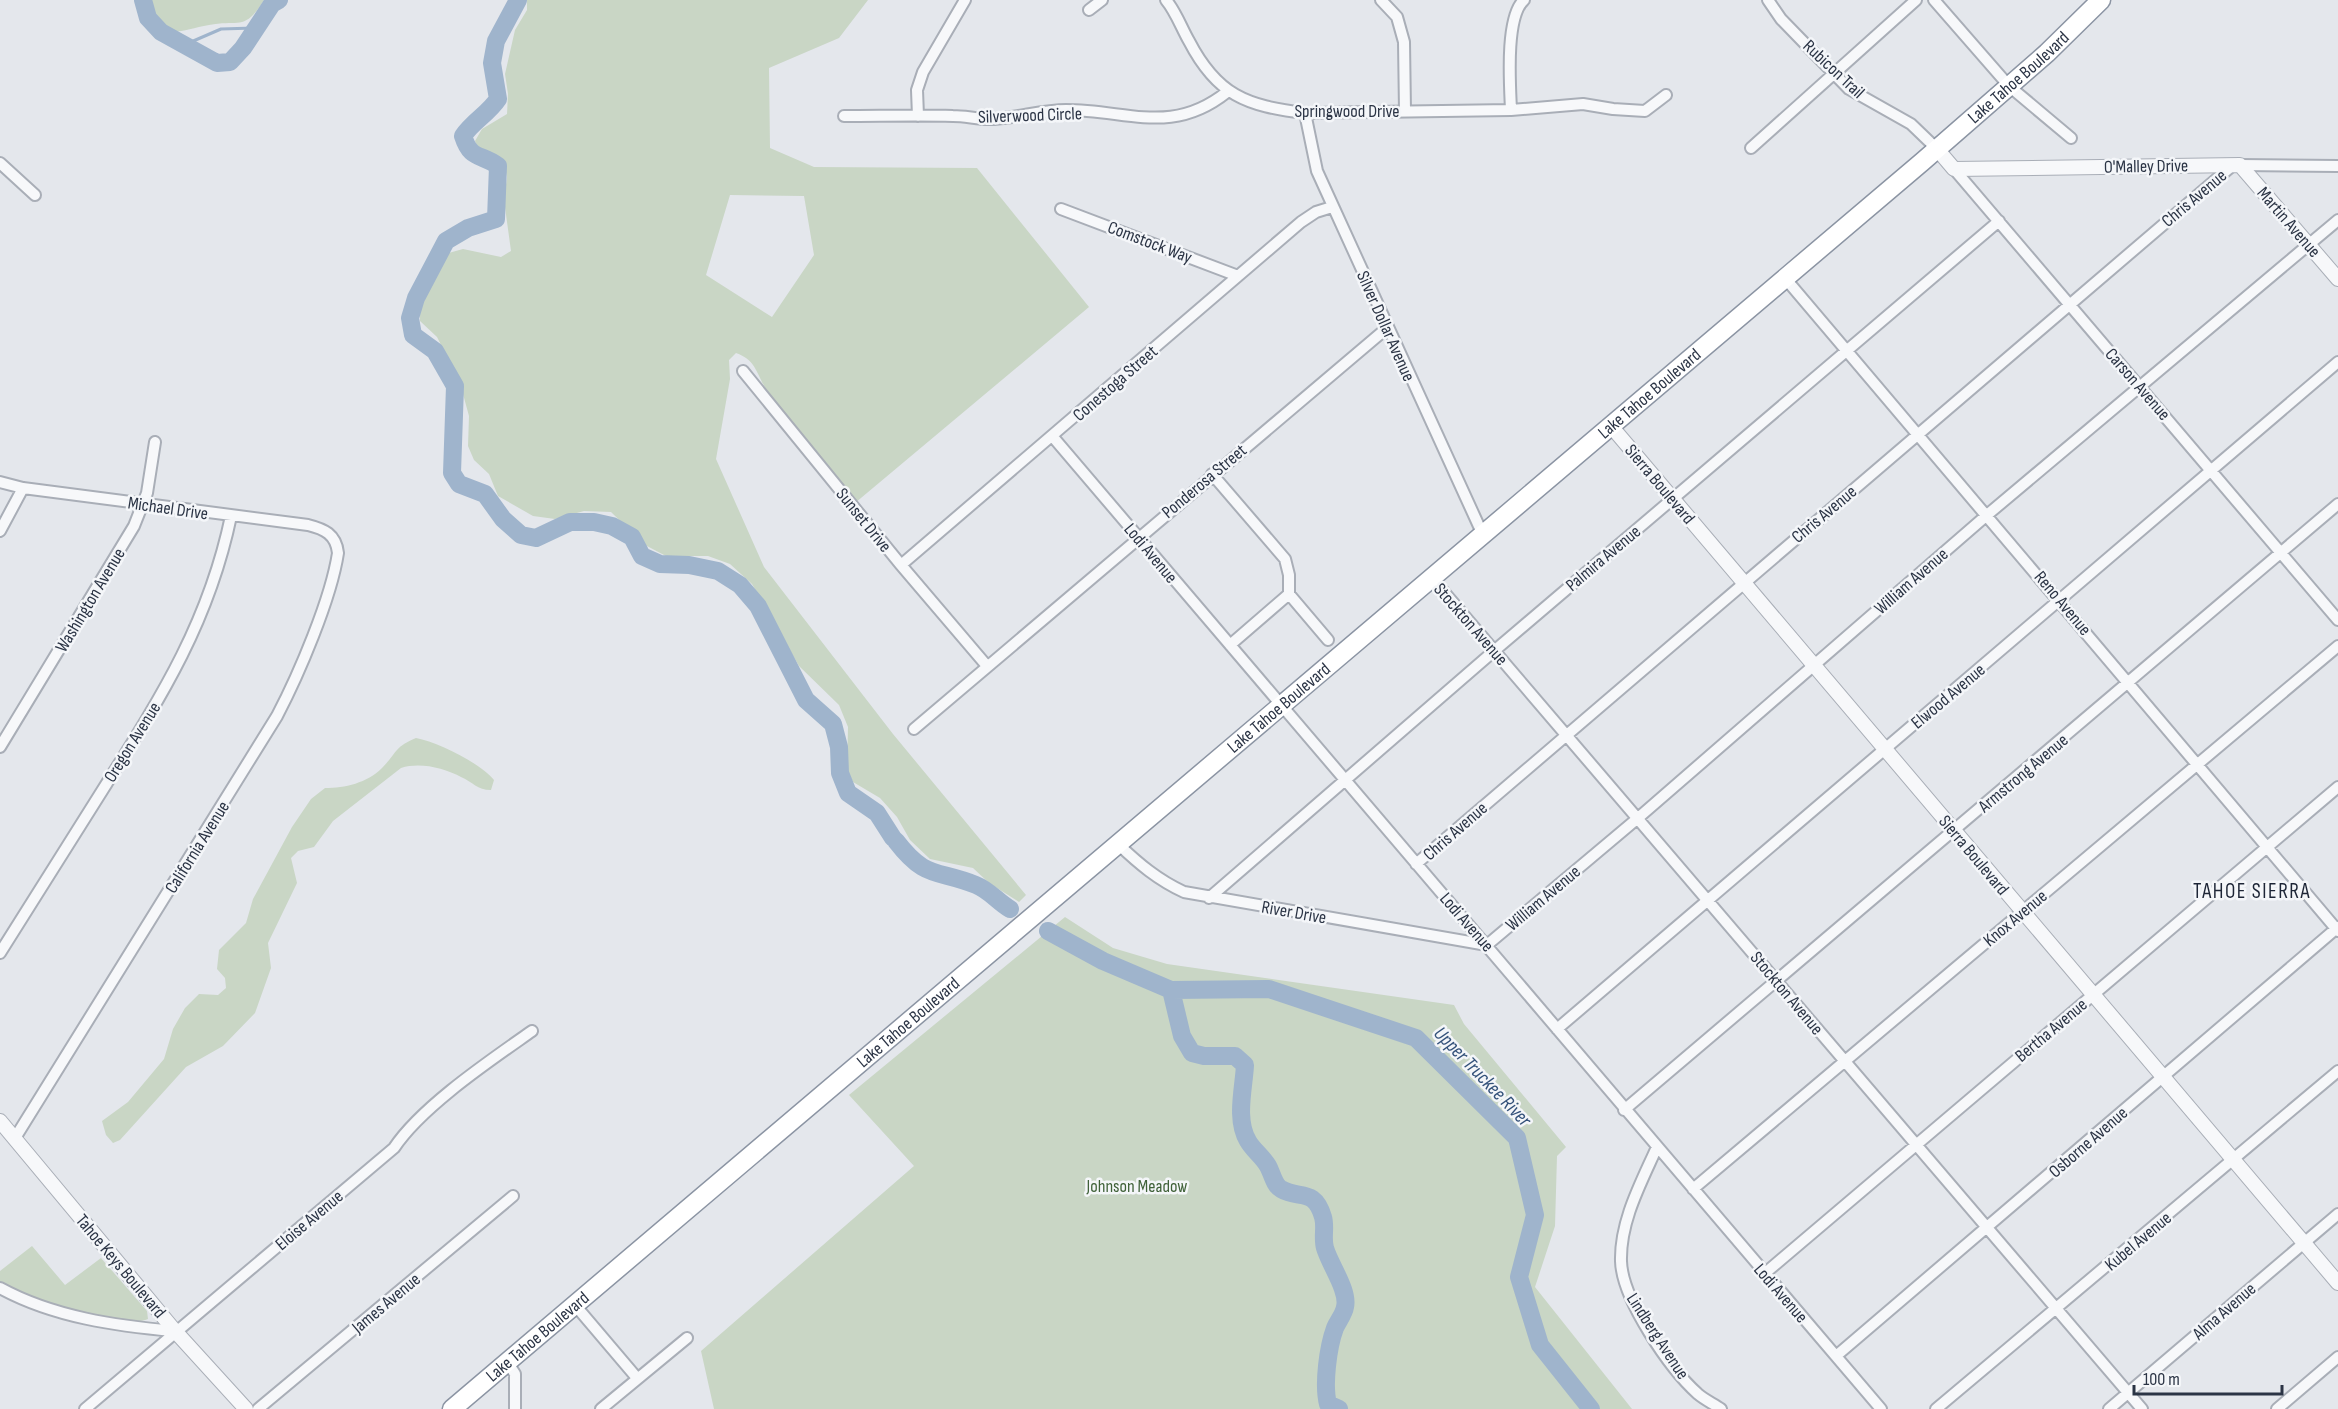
<svg xmlns="http://www.w3.org/2000/svg" width="2338" height="1409" font-family="'Sofia Sans Condensed',sans-serif">
	<style>
		.green { fill: #c9d6c5; fill-rule: evenodd }
		.lines { fill: none; stroke-linecap: round; stroke-linejoin: round }
		.stream { stroke: #9fb4cc; stroke-width: 3 }
		.river { stroke: #9fb4cc; stroke-width: 18 }
		.minor-casing { stroke: #a9aeb7; stroke-width: 14 }
		.tertiary-casing { stroke: #a9aeb7; stroke-width: 16 }
		.trunk-casing { stroke: #8b94a3; stroke-width: 21 }
		.minor { stroke: #f7f8fa; stroke-width: 10 }
		.tertiary { stroke: #f7f8fa; stroke-width: 14 }
		.trunk { stroke: #fff; stroke-width: 18 }
		.labels { text-anchor: middle; stroke-width: 5; stroke-linejoin: round; paint-order: stroke }
		.street-label { font-size: 18px; fill: #2b3445; stroke: #f4f6f9 }
		.park-label { font-size: 18px; fill: #3f6138; stroke: #f4f6f9 }
		.water-label { font-size: 20px; font-style: italic; fill: #34527a; stroke: #f4f6f9 }
		.quarter-label { font-size: 21px; letter-spacing: 1.5px; fill: #1d2536; stroke: #f4f6f9 }
	</style>
	<rect width="100%" height="100%" fill="#e4e7ec"/>
	<path class="green" d="M149,0H264C244,32 240,19 209,25C178,30 158,46 149,0Z
		M527,0H868L839,38L769,68L770,148L814,167L977,168L1089,307L855,503L766,389C756,373 756,360 736,353L729,360L730,379L716,459L764,567L893,734L1026,895L1019,902L989,883L973,868L930,859L910,840L897,817L880,798L853,782L847,769L848,727L839,705L799,666L752,584L730,564L708,556H666L645,545L611,512L584,511L555,519L533,516L498,496L489,474L474,460L468,446L469,416L460,383L437,337L420,321V310L445,254L463,249L501,257L511,251L504,200L507,177L504,162L492,154L480,153L475,141L482,129L507,114L508,94L505,74L515,30L527,10ZM730,195L804,196L814,255L772,317L706,275Z
		M416,738C438,742 480,763 494,780L491,790C477,790 473,782 461,777C444,768 420,762 401,768L333,821L314,847L298,851L291,858L297,883L268,943L271,968L255,1013L223,1046L186,1067L120,1140L113,1143L106,1135L102,1121L128,1102L164,1059L173,1029L185,1008L199,994L218,995L226,988L225,978L217,969L219,950L246,923L253,899L292,827L311,799L325,788C345,788 367,783 382,768C397,753 394,747 416,738Z
		M1065,917L1113,948L1167,964L1454,1005L1464,1024L1566,1147L1557,1156L1555,1226L1535,1287L1632,1409H714L701,1351L914,1166L849,1095Z
		M32,1246L65,1285L101,1258L147,1311L148,1319C125,1331 24,1296 0,1283V1271Z"/>
	<g class="lines">
		<path class="stream" d="M184,45L221,29L254,28"/>
		<path class="river" d="M143,0L148,18L161,32L217,63L230,62L243,48L272,4L279,0
			M518,0L496,41L492,63L498,99C488,114 473,121 463,136C471,161 481,153 498,166L496,219L468,228L446,241L416,298L410,318L413,335L435,351L455,386L452,473L459,484L485,494L503,519L521,535L536,538L570,522H594L612,526L632,537L642,556L660,564L689,565L718,571L740,585L758,606L806,700L833,724L839,747L840,773L848,793L877,813L893,838
			M896,841C926,880 936,869 976,885C989,890 998,902 1010,909
			M1048,931L1103,961L1171,990L1269,989L1416,1038L1517,1138L1535,1215L1519,1277L1540,1345L1591,1409
			M1171,990L1182,1036L1192,1053L1204,1056H1235L1245,1065C1244,1087 1235,1120 1248,1141C1253,1150 1262,1156 1268,1166C1272,1173 1274,1185 1281,1189C1299,1200 1314,1187 1323,1217C1326,1227 1322,1238 1325,1248C1330,1265 1349,1291 1345,1307C1344,1314 1338,1321 1335,1328C1328,1347 1323,1385 1328,1404L1339,1409"/>
		<g class="minor-casing">
			<path id="minor" d="M1166,0C1176,12 1181,27 1189,41C1217,95 1246,106 1305,113L1511,110L1583,104L1613,109L1645,111L1666,95
				M1381,0L1397,17L1404,42L1405,111
				M1768,0L1781,19L1849,89L1911,124L1937,149
				M1934,0L2009,86L2071,138
				M1089,10L1102,0
				M1511,110C1510,85 1505,17 1524,0
				M1305,113L1317,171L1483,535
				M844,116C880,116 917,115 953,116C965,116 977,119 989,119C1015,119 1040,110 1066,110C1128,110 1172,136 1227,92
				M918,116L917,90L923,72L965,0
				M1751,148L1916,0
				M0,163L35,195
				M2240,165L2338,166
				M1954,169L2338,620
				M1061,209L1238,276
				M1785,278L2338,931
				M743,371L901,565L987,666
				M1053,437L1881,1409
				M1212,474L1285,559L1289,575V594
				M0,482L23,488L308,525C324,529 336,534 338,553C331,599 299,674 277,716L15,1138
				M0,531L23,488
				M901,565L1301,222L1316,212L1332,207
				M1432,578L2142,1409
				M1230,645L1289,594L1328,640
				M914,729L1387,328
				M0,747L134,526L147,493L155,442
				M1118,844C1139,864 1158,880 1184,892L1487,945L1638,818L1987,515L2338,220
				M1416,864L2233,165
				M1209,898L1494,651L1999,221
				M0,953C36,896 71,840 107,783C163,694 209,621 231,516
				M1557,1029L2338,362
				M1624,1110L2338,504
				M1657,1147C1641,1183 1620,1221 1621,1261C1622,1299 1669,1368 1698,1394C1705,1400 1714,1404 1721,1409
				M1693,1189L2338,646
				M1764,1274L2338,787
				M0,1288C53,1317 116,1326 175,1331
				M575,1305L637,1378
				M1836,1356L2338,927
				M508,1363L515,1374V1409
				M85,1409L394,1148C422,1106 491,1060 532,1031
				M258,1409L513,1196
				M601,1409L687,1338
				M1936,1409L2338,1071
				M2109,1409L2338,1214
				M2277,1409L2338,1357"/>
		</g>
		<g class="tertiary-casing">
			<path id="tertiary" d="M1937,149L1954,169L2240,165L2338,279
				M1611,426L2338,1283
				M0,1121L175,1331L246,1409"/>
		</g>
		<g class="trunk-casing">
			<g id="trunk">
				<path id="s1" d="M452,1409L1922,162L2047,53L2101,0"/>
			</g>
		</g>
		<use href="#minor" class="minor"/>
		<use href="#tertiary" class="tertiary"/>
		<use href="#trunk" class="trunk"/>
	</g>
	<g class="labels">
		<g class="street-label">
			<text transform="translate(1834 69) rotate(43)" y="6">Rubicon Trail</text>
			<text dy="6" stroke="none"><textPath href="#s1" startOffset="2056">Lake Tahoe Boulevard</textPath></text>
			<text x="1347" y="117">Springwood Drive</text>
			<text transform="translate(1030 115) rotate(-2)" y="6">Silverwood Circle</text>
			<text transform="translate(2146 166) rotate(-1)" y="6">O'Malley Drive</text>
			<text transform="translate(2194 198) rotate(-40)" y="6">Chris Avenue</text>
			<text transform="translate(2289 222) rotate(49)" y="6">Martin Avenue</text>
			<text transform="translate(1150 242) rotate(21)" y="6">Comstock Way</text>
			<text transform="translate(1386 326) rotate(66)" y="6">Silver Dollar Avenue</text>
			<text transform="translate(1115 383) rotate(-41)" y="6">Conestoga Street</text>
			<text transform="translate(2138 384) rotate(49)" y="6">Carson Avenue</text>
			<text dy="6" stroke="none"><textPath href="#s1" startOffset="1570">Lake Tahoe Boulevard</textPath></text>
			<text transform="translate(1204 481) rotate(-40)" y="6">Ponderosa Street</text>
			<text transform="translate(1660 484) rotate(50)" y="6">Sierra Boulevard</text>
			<text transform="translate(168 508) rotate(8)" y="6">Michael Drive</text>
			<text transform="translate(1824 514) rotate(-40)" y="6">Chris Avenue</text>
			<text transform="translate(864 520) rotate(51)" y="6">Sunset Drive</text>
			<text transform="translate(1151 553) rotate(50)" y="6">Lodi Avenue</text>
			<text transform="translate(1603 558) rotate(-40)" y="6">Palmira Avenue</text>
			<text transform="translate(1911 581) rotate(-41)" y="6">William Avenue</text>
			<text transform="translate(90 600) rotate(-59)" y="6">Washington Avenue</text>
			<text transform="translate(2063 603) rotate(50)" y="6">Reno Avenue</text>
			<text transform="translate(1471 624) rotate(49)" y="6">Stockton Avenue</text>
			<text transform="translate(1948 696) rotate(-40)" y="6">Elwood Avenue</text>
			<text dy="6" stroke="none"><textPath href="#s1" startOffset="1084">Lake Tahoe Boulevard</textPath></text>
			<text transform="translate(132 742) rotate(-58)" y="6">Oregon Avenue</text>
			<text transform="translate(2023 773) rotate(-40)" y="6">Armstrong Avenue</text>
			<text transform="translate(1455 831) rotate(-41)" y="6">Chris Avenue</text>
			<text transform="translate(197 847) rotate(-58)" y="6">California Avenue</text>
			<text transform="translate(1974 855) rotate(50)" y="6">Sierra Boulevard</text>
			<text transform="translate(1543 898) rotate(-40)" y="6">William Avenue</text>
			<text transform="translate(1294 912) rotate(10)" y="6">River Drive</text>
			<text transform="translate(2015 918) rotate(-40)" y="6">Knox Avenue</text>
			<text transform="translate(1467 922) rotate(49)" y="6">Lodi Avenue</text>
			<text transform="translate(1787 993) rotate(50)" y="6">Stockton Avenue</text>
			<text dy="6" stroke="none"><textPath href="#s1" startOffset="598">Lake Tahoe Boulevard</textPath></text>
			<text transform="translate(2051 1030) rotate(-40)" y="6">Bertha Avenue</text>
			<text transform="translate(2088 1142) rotate(-41)" y="6">Osborne Avenue</text>
			<text transform="translate(309 1220) rotate(-40)" y="6">Eloise Avenue</text>
			<text transform="translate(2138 1241) rotate(-40)" y="6">Kubel Avenue</text>
			<text transform="translate(121 1266) rotate(50)" y="6">Tahoe Keys Boulevard</text>
			<text transform="translate(1781 1293) rotate(49)" y="6">Lodi Avenue</text>
			<text transform="translate(386 1303) rotate(-40)" y="6">James Avenue</text>
			<text transform="translate(2224 1311) rotate(-41)" y="6">Alma Avenue</text>
			<text dy="6" stroke="none"><textPath href="#s1" startOffset="112">Lake Tahoe Boulevard</textPath></text>
			<text transform="translate(1658 1336) rotate(57)" y="6">Lindberg Avenue</text>
		</g>
		<g class="park-label">
			<text x="1137" y="1192">Johnson Meadow</text>
		</g>
		<g class="water-label">
			<text transform="translate(1483 1076) rotate(46)" y="7">Upper Truckee River</text>
		</g>
		<g class="quarter-label">
			<text x="2252" y="898">TAHOE SIERRA</text>
		</g>
	</g>
	<path d="M2134 1385v9h148v-9" fill="none" stroke="#2b3445" stroke-width="3"/>
	<text x="2143" y="1385" font-size="18" fill="#2b3445" stroke="#f4f6f9" stroke-width="4.5" paint-order="stroke">100 m</text>
</svg>
